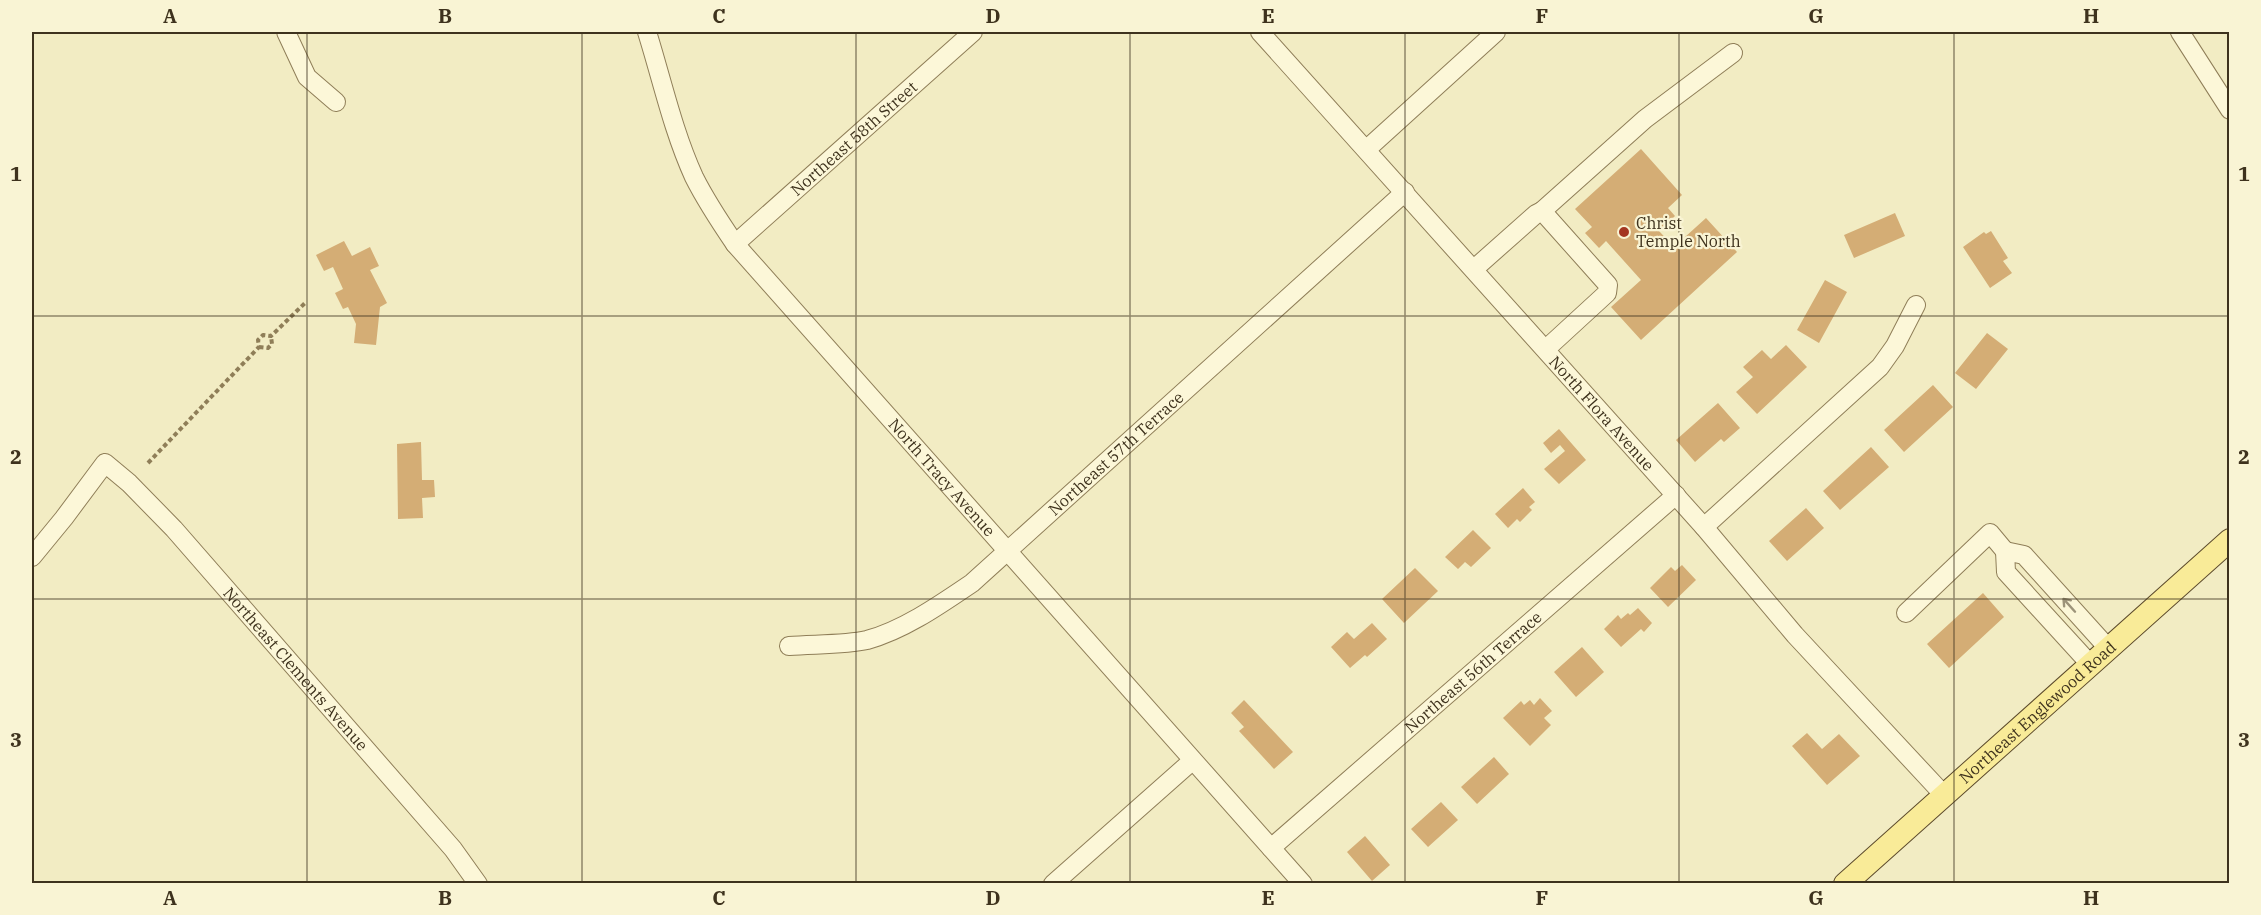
<svg xmlns="http://www.w3.org/2000/svg" width="2261" height="915" font-family="'IBM Plex Serif',serif">
	<style>
		.building { fill: #d4ad75 }
		.lines { fill: none; stroke-linecap: round; stroke-linejoin: round }
		.minor-casing { stroke: #8f7e58; stroke-width: 20 }
		.major-casing { stroke: #5d4b2c; stroke-width: 24 }
		.path { stroke: #8f7e58; stroke-width: 4; stroke-dasharray: 4.5 3; stroke-linecap: butt }
		.minor { stroke: #fcf7d8; stroke-width: 18 }
		.major { stroke: #f9eb98; stroke-width: 22 }
		.oneway { stroke: #9d947a }
		.grid { fill: none; stroke: #3e321d; stroke-width: 1.5; stroke-opacity: 0.55 }
		.poi-dot { fill: #a43621; stroke: #f9f4d4; stroke-width: 2 }
		.labels { text-anchor: middle; stroke-width: 4.5; stroke-linejoin: round; paint-order: stroke }
		.street-label { font-size: 16px; fill: #3e321d; stroke: #f9f4d4 }
		.poi-label { font-size: 16px; fill: #3e321d; stroke: #f9f4d4; text-anchor: start }
		.neatline { fill: none; stroke: #3e321d; stroke-width: 2 }
		.grid-label { font-size: 20px; text-anchor: middle; font-weight: bold; fill: #3e321d }
	</style>
	<rect width="100%" height="100%" fill="#f2ecc3"/>
	<path class="building" d="M1641,149L1682,195L1668,208L1675,216L1659,231L1674,247L1706,218L1737,252L1641,340L1611,307L1641,280L1606,241L1599,248L1585,233L1592,227L1575,209Z
		M1895,213L1905,236L1854,258L1844,235Z
		M1991,231L2008,258L2003,261L2012,273L1990,288L1963,247L1984,232L1986,234Z
		M344,241L352,256L370,247L379,266L370,270L387,303L380,307L376,345L354,343L356,324L348,307L343,309L335,293L343,289L333,267L324,271L316,255Z
		M1825,280L1847,292L1819,343L1797,330Z
		M1987,333L2008,349L1976,389L1955,373Z
		M1786,345L1807,367L1757,414L1736,392L1753,377L1743,367L1762,350L1771,359Z
		M1933,385L1953,407L1904,452L1884,430Z
		M1718,403L1740,428L1724,442L1721,439L1695,462L1676,440Z
		M1559,429L1586,460L1559,484L1544,469L1565,451L1560,445L1551,453L1543,443Z
		M421,442L422,480H434L435,497L422,498L423,518L398,519L397,444Z
		M1871,447L1889,467L1840,510L1823,491Z
		M1523,488L1535,502L1529,507L1532,510L1520,522L1517,519L1508,528L1495,514Z
		M1806,508L1824,528L1787,561L1769,541Z
		M1473,530L1491,548L1471,567L1465,562L1458,569L1445,557Z
		M1682,565L1696,580L1668,607L1650,588L1671,567L1675,571Z
		M1415,568L1438,591L1404,623L1382,599Z
		M1983,593L2004,617L1949,668L1927,644Z
		M1638,608L1652,623L1644,632L1641,629L1621,647L1604,629L1618,615L1621,619L1628,613L1630,615Z
		M1372,623L1387,639L1367,657L1365,655L1350,668L1331,647L1347,632L1354,639Z
		M1582,647L1604,672L1576,697L1554,672Z
		M1540,698L1552,711L1544,718L1551,725L1530,746L1503,718L1521,701L1524,705L1530,700L1534,705Z
		M1244,700L1293,752L1274,769L1239,731L1244,727L1231,713Z
		M1807,733L1822,749L1839,734L1860,756L1827,785L1792,746Z
		M1494,757L1509,774L1477,804L1461,787Z
		M1441,802L1458,820L1428,847L1411,829Z
		M1365,836L1390,865L1372,881L1347,852Z"/>
	<g class="lines">
		<g class="minor-casing">
			<g id="minor">
				<path d="M286,32L307,77L336,102"/>
				<path id="s1" d="M647,32C662,80 673,131 694,177C706,201 720,222 735,244L1303,884"/>
				<path id="s2" d="M1260,32L1704,527L1795,635L1943,794"/>
				<path d="M2180,32L2230,110"/>
				<path d="M1367,149L1496,32"/>
				<path d="M1542,211L1645,119L1733,53"/>
				<path id="s3" d="M735,244L973,32"/>
				<path d="M1474,269L1536,214L1542,211L1608,285L1607,293L1546,349"/>
				<path d="M1704,527L1880,367L1895,346L1916,305"/>
				<path id="s4" d="M32,557L64,518L105,463L129,483L174,529L453,849L478,884"/>
				<path d="M1906,613L1990,533L2005,551"/>
				<path id="s5" d="M789,646C812,644 845,645 867,640C904,630 941,604 972,583L1405,192"/>
				<path d="M2090,664L2006,572L2005,551L2024,555L2108,648"/>
				<path id="s6" d="M1271,848L1676,495"/>
				<path d="M1053,884L1192,761"/>
			</g>
		</g>
		<g class="major-casing">
			<g id="major">
				<path id="s7" d="M1845,884L2230,540"/>
			</g>
		</g>
		<path class="path" d="M259,347L268,348L272,344L271,336
			M148,463L259,347L258,340L263,335L271,336L305,303"/>
		<use href="#minor" class="minor"/>
		<use href="#major" class="major"/>
	</g>
	<defs><path id="oneway-shaft" d="M-6 0H5M1.5-3L5.5 0L1.5 3" fill="none" stroke-width="1.6" stroke-linecap="round" stroke-linejoin="round" transform="scale(1.5)"/></defs>
	<use class="oneway" href="#oneway-shaft" transform="translate(2069 605) rotate(-132)"/>
	<path class="grid" d="M307,32V884M582,32V884M856,32V884M1130,32V884M1405,32V884M1679,32V884M1954,32V884M32,316H2230M32,599H2230"/>
	<circle class="poi-dot" cx="1624" cy="232" r="6"/>
	<g class="labels">
		<g class="street-label">
			<text dy="6" stroke="none"><textPath href="#s3" startOffset="159">Northeast 58th Street</textPath></text>
			<text dy="6" stroke="none"><textPath href="#s2" startOffset="512">North Flora Avenue</textPath></text>
			<text dy="6" stroke="none"><textPath href="#s5" startOffset="392">Northeast 57th Terrace</textPath></text>
			<text dy="6" stroke="none"><textPath href="#s1" startOffset="543">North Tracy Avenue</textPath></text>
			<text dy="6" stroke="none"><textPath href="#s4" startOffset="400">Northeast Clements Avenue</textPath></text>
			<text dy="6" stroke="none"><textPath href="#s6" startOffset="268">Northeast 56th Terrace</textPath></text>
			<text dy="6" stroke="none"><textPath href="#s7" startOffset="258">Northeast Englewood Road</textPath></text>
		</g>
		<g class="poi-label">
			<text x="1636" y="229">Christ<tspan x="1636" dy="18">Temple North</tspan></text>
		</g>
	</g>
	<rect width="2261" height="915" fill="none" stroke="#f9f4d4" stroke-width="66"/>
	<rect x="33" y="33" width="2195" height="849" class="neatline"/>
	<g class="grid-label">
		<text x="170" y="23">A</text>
		<text x="445" y="23">B</text>
		<text x="719" y="23">C</text>
		<text x="993" y="23">D</text>
		<text x="1268" y="23">E</text>
		<text x="1542" y="23">F</text>
		<text x="1816" y="23">G</text>
		<text x="2091" y="23">H</text>
		<text x="16" y="181">1</text>
		<text x="2244" y="181">1</text>
		<text x="16" y="464">2</text>
		<text x="2244" y="464">2</text>
		<text x="16" y="747">3</text>
		<text x="2244" y="747">3</text>
		<text x="170" y="905">A</text>
		<text x="445" y="905">B</text>
		<text x="719" y="905">C</text>
		<text x="993" y="905">D</text>
		<text x="1268" y="905">E</text>
		<text x="1542" y="905">F</text>
		<text x="1816" y="905">G</text>
		<text x="2091" y="905">H</text>
	</g>
</svg>
